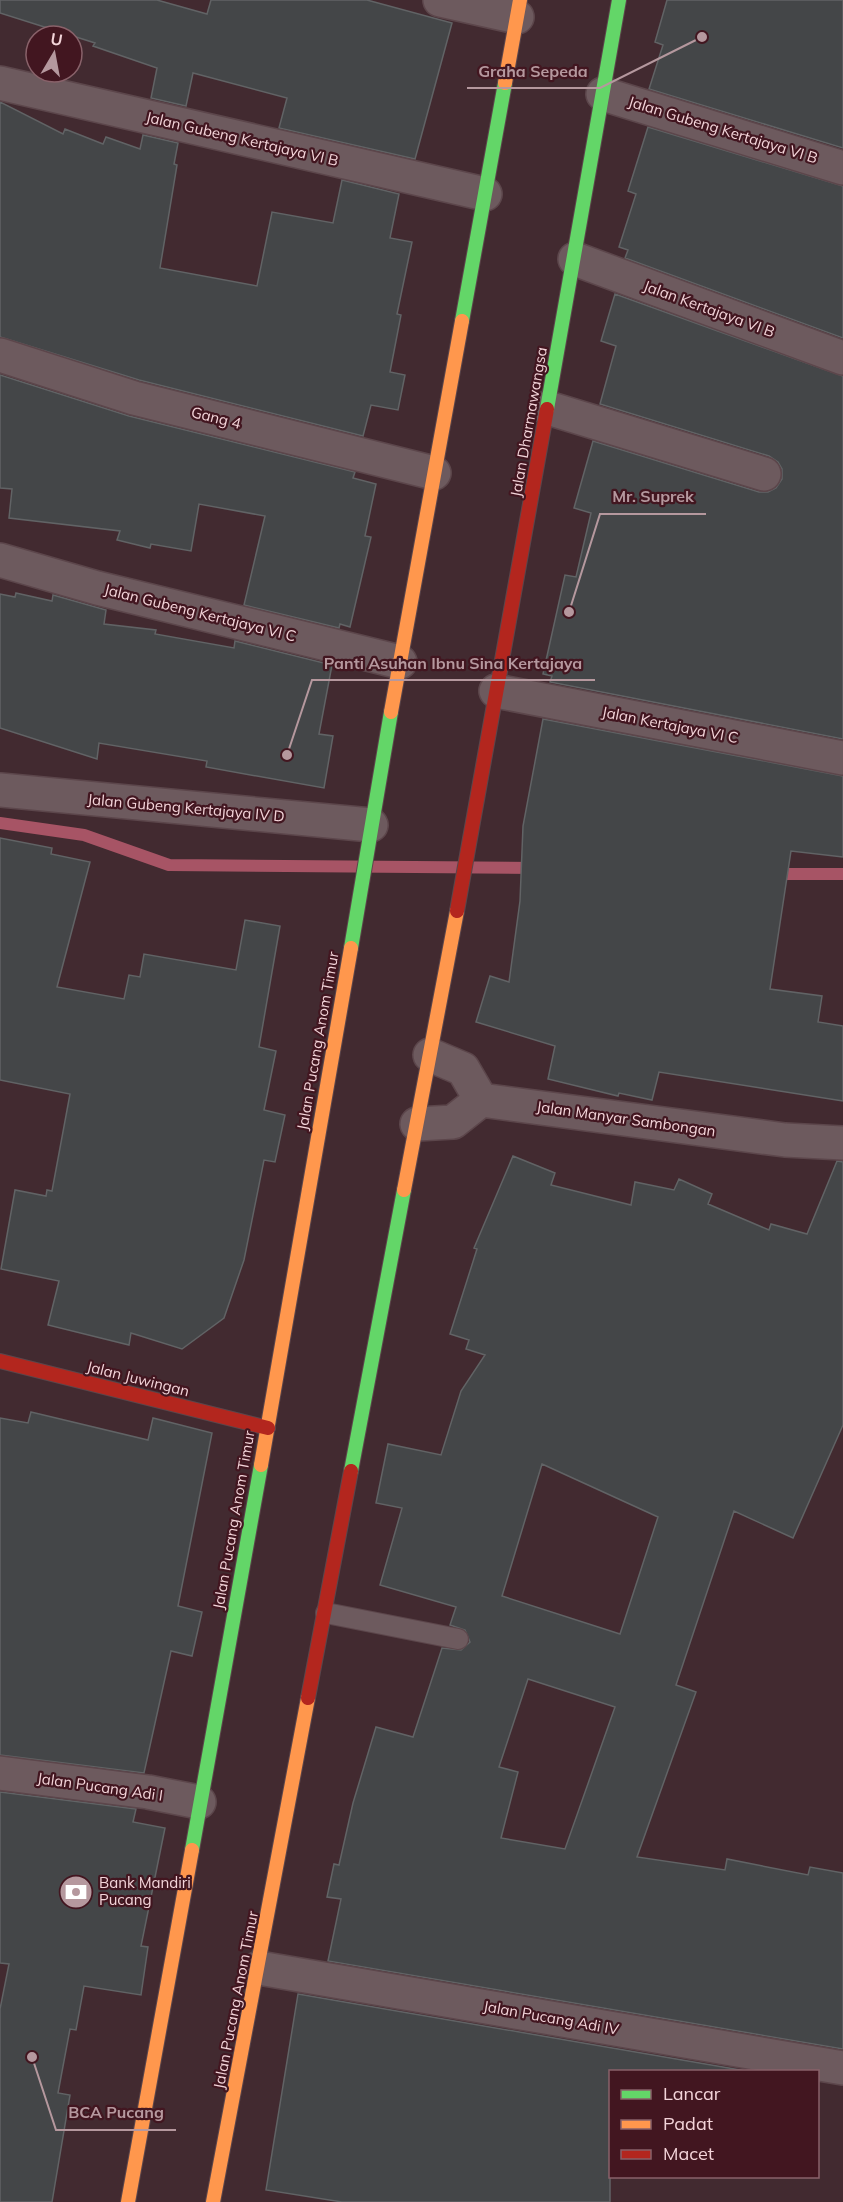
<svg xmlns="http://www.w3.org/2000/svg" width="843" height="2202" font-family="Mulish,sans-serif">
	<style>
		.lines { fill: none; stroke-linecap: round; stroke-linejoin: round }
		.stream { stroke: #a75465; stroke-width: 12 }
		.building { fill: #444648; stroke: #616365; stroke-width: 1.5; fill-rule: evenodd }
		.lane-casing { stroke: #5c464b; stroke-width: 22 }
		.street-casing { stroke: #5c464b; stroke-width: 36 }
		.fast-casing { stroke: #5c464b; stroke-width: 16 }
		.slow-casing { stroke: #5c464b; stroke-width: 16 }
		.jam-casing { stroke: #5c464b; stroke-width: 16 }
		.lane { stroke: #6d5a5e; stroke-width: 20 }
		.street { stroke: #6d5a5e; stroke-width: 33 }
		.fast { stroke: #63d668; stroke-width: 14 }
		.slow { stroke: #ff974d; stroke-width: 14 }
		.jam { stroke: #b3261e; stroke-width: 14 }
		.labels { text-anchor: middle; stroke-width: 4.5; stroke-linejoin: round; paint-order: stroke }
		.street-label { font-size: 15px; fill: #f3d4d9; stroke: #421620 }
		.poi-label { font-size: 15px; fill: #f3d4d9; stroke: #421620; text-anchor: start }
		.leader { fill: none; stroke: #b5989e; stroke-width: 2 }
		.callout-dot { fill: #b5989e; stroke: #421620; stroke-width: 2 }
		.callout-label { font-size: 16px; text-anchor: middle; font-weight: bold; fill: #b5989e; stroke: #421620; stroke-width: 4.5; stroke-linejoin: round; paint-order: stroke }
	</style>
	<rect width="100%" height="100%" fill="#422a30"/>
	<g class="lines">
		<path class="stream" d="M0,823L84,835L169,865L536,868
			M772,874H843"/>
	</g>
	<path class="building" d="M0,0H157L207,14L211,0H367L452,23L415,159L279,128L287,98L193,73L186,106L151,98L157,68L93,46L95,43L0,13Z
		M667,0H843V148L649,89L663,45L655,42Z
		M0,102L63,134L65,129L103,144L106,137L140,149L143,135L178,143L174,164L177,165L160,268L257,286L272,212L333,223L342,180L399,194L390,238L412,242L397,314L401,315L390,372L405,375L398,410L371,405L363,436L139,380L0,337Z
		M648,127L843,186V338L625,258L628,250L619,247L636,194L628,191Z
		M615,294L843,376V739L550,682L552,676L543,674L565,575L576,577L591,513L574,508L593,441L759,492H768L776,488L782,479V469L778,462L769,456L600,404L616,346L601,341Z
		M0,375L129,416L355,472L353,478L376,484L365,536L371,537L350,627L340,624L339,628L244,605L265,516L199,504L191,551L151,544L150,548L117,540L120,531L9,518L12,489L0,488Z
		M16,593L52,601L53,595L106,610L104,624L156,630L155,634L234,648L235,641L332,665L319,734L333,736L324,788L206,767L207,761L99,743L97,759L0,728V594L15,597Z
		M543,719L843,776V857L791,851L770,989L822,996L818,1022L843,1026V1101L659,1072L652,1100L619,1093L618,1096L548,1079L555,1046L476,1022L490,976L509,982L520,901L523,826Z
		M0,838L52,848L51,854L90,862L57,987L124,999L129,975L140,977L144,954L236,970L245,920L280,926L259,1047L276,1051L264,1110L285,1115L275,1162L264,1160L244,1260L224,1318L182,1349L131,1333L129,1345L48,1325L59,1281L1,1269L15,1190L46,1196L47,1190L52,1191L70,1094L0,1080Z
		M513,1156L555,1173L551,1185L631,1205L635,1182L674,1190L679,1179L712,1194L708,1204L769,1230L771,1224L807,1234L837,1161L843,1162V1425L793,1538L734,1511L676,1685L696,1692L637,1857L725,1870L727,1859L808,1875L810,1867L843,1873V2049L328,1961L341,1899L327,1897L334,1864L339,1865L353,1803L376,1727L413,1737L442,1648L461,1650L470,1642L465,1630L450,1625L456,1607L380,1585L402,1508L376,1503L388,1444L441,1455L461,1391L485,1355L466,1349L469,1340L450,1334L477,1249L474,1248ZM542,1464L658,1517L620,1634L502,1596ZM528,1679L615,1707L565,1849L501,1838L518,1772L499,1767Z
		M31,1412L148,1440L153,1418L212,1433L178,1606L202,1612L192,1656L171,1651L144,1773L0,1755V1418L28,1423Z
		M0,1792L136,1809L133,1822L165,1828L141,1946L148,1947L141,1995L84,1986L76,2030L70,2029L58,2093L70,2095L52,2202H0V2009L9,1964L0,1963Z
		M298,1994L752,2072H610V2202H342L266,2190Z"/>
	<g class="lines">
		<g class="lane-casing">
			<path id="lane" d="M326,1613L458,1639"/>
		</g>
		<g class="street-casing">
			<path id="street" d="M440,0L517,17
				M0,83L485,194
				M603,94L843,168
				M575,259L843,358
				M0,355L134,398L434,473
				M548,408L764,474
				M0,560L97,588L400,662
				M496,691L843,758
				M0,790L371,825
				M430,1055L463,1069L481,1100
				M417,1124L453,1122L481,1100L785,1140L843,1143
				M0,1773L148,1792L199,1802
				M259,1968L843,2068"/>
		</g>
		<g class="fast-casing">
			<path id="fast" d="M462,321L505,83
				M547,409L619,0
				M351,948L391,712
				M351,1471L404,1190
				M192,1850L261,1465"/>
		</g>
		<g class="slow-casing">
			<path id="slow" d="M505,83L520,0
				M391,712L462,321
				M404,1190L457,911
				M261,1465L351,948
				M128,2202L192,1850
				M213,2202L308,1698"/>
		</g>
		<g class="jam-casing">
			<path id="jam" d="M457,911L547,409
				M0,1361L268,1428
				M308,1698L351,1471"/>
		</g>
		<use href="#lane" class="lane"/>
		<use href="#street" class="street"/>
		<use href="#fast" class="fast"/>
		<use href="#slow" class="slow"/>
		<use href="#jam" class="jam"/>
	</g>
	<defs>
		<g id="bank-disc" transform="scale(1.725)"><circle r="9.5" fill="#b5989e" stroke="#421620"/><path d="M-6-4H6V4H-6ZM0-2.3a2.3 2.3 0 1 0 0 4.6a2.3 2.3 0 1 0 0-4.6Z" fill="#fff"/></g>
	</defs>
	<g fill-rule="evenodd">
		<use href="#bank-disc" x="76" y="1892"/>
	</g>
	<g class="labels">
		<g class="street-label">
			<text transform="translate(723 130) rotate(17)" y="5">Jalan Gubeng Kertajaya VI B</text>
			<text transform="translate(242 139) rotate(13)" y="5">Jalan Gubeng Kertajaya VI B</text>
			<text transform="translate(709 309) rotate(20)" y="5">Jalan Kertajaya VI B</text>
			<text transform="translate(216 418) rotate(14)" y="5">Gang 4</text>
			<text transform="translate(529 422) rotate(-80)" y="5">Jalan Dharmawangsa</text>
			<text transform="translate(200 613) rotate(14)" y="5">Jalan Gubeng Kertajaya VI C</text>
			<text transform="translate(670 725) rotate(11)" y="5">Jalan Kertajaya VI C</text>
			<text transform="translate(186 808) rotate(5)" y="5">Jalan Gubeng Kertajaya IV D</text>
			<text transform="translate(318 1041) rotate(-80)" y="5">Jalan Pucang Anom Timur</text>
			<text transform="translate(626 1119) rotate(8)" y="5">Jalan Manyar Sambongan</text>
			<text transform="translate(138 1379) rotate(14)" y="5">Jalan Juwingan</text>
			<text transform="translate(234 1520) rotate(-80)" y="5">Jalan Pucang Anom Timur</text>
			<text transform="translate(100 1787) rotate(8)" y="5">Jalan Pucang Adi I</text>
			<text transform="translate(236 2000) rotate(-79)" y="5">Jalan Pucang Anom Timur</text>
			<text transform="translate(551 2018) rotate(10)" y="5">Jalan Pucang Adi IV</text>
		</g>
		<g class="poi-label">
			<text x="99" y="1888">Bank Mandiri<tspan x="99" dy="17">Pucang</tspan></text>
		</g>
	</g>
	<path class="leader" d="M702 37L600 88H467M569 612L600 514H706M287 755L312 680H595M32 2057L56 2130H176"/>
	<g class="callout-dot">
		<circle cx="702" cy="37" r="6"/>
		<circle cx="569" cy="612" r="6"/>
		<circle cx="287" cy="755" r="6"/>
		<circle cx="32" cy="2057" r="6"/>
	</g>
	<g class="callout-label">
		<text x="533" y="77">Graha Sepeda</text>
		<text x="653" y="502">Mr. Suprek</text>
		<text x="453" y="669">Panti Asuhan Ibnu Sina Kertajaya</text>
		<text x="116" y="2118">BCA Pucang</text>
	</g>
	<rect x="609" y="2070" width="210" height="108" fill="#421620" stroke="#89626a" stroke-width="1.5"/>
	<rect x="621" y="2090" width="30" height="9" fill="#63d668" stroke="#89626a" stroke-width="1.5"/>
	<text x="663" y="2100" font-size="18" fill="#f3d4d9">Lancar</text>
	<rect x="621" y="2120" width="30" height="9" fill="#ff974d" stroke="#89626a" stroke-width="1.5"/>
	<text x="663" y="2130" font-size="18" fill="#f3d4d9">Padat</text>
	<rect x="621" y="2150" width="30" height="9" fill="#b3261e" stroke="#89626a" stroke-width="1.5"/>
	<text x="663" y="2160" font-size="18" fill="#f3d4d9">Macet</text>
	<g transform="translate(54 54) rotate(10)"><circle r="28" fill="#421620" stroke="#89626a" stroke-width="1.5"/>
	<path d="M0-4.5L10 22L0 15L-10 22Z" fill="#b5989e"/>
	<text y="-9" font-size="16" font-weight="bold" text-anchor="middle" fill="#f3d4d9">U</text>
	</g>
</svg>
